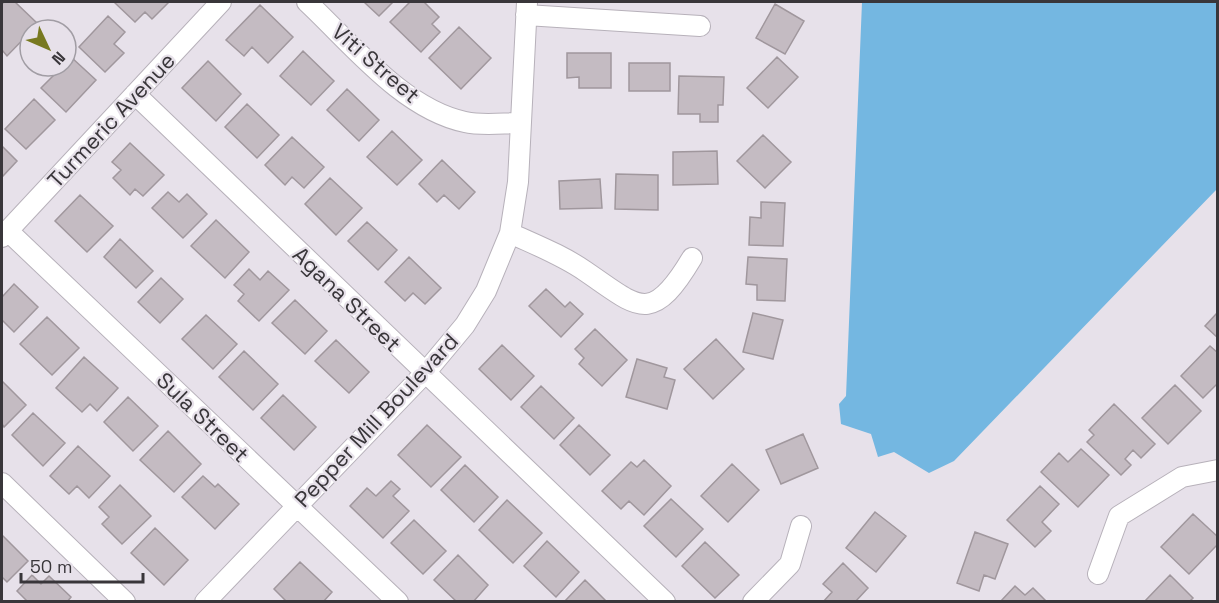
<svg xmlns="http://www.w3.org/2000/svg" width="1219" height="603" font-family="'Space Grotesk',sans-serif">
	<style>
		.water { fill: #74b7e1 }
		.building { fill: #c4bbc2; stroke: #a0979d; stroke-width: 1.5 }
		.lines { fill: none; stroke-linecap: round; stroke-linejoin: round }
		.minor-casing { stroke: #b7b1ba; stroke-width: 22 }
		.minor { stroke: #fff; stroke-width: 20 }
		.labels { text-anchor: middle; stroke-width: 4.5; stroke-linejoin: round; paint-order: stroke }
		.street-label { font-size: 22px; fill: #39363a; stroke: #e7e1ea }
	</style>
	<rect width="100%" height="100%" fill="#e7e1ea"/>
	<path class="water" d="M862,2H1217V189L954,461L929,473L894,452L878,457L871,434L841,424L839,404L846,396Z"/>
	<path class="building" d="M4,2H15L38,24L7,56L2,50V4Z
		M114,2H169L152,19L145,12L135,22Z
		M364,2H393L379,16Z
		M410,2H424L439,17L432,24L440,32L421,52L390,22Z
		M775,4L804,21L785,54L756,38Z
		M260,5L293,37L268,63L252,47L244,56L226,40Z
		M108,16L125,32L114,44L124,53L105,72L79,47Z
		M459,27L491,58L461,89L429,58Z
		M303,51L334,81L311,105L280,76Z
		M567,53H611V88H579V77L567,78Z
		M71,57L96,80L66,112L41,88L63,66H66Z
		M777,57L798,77L768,108L747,88Z
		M208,61L241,94L216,121L182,88Z
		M629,63H670V91H629Z
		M679,76L724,77L723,105H718V122H700V114H678Z
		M347,89L379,120L359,141L327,110Z
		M34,99L55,120L26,149L5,129Z
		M247,104L279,135L257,158L225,127Z
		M392,131L422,160L397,185L367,157Z
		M763,135L791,162L765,188L737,161Z
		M292,137L324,167L304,188L292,177L285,185L265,165Z
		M130,143L164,175L143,196L135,189L130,195L113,178L121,170L112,162Z
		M2,146L17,161L2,177Z
		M717,151L718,184L673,185V152Z
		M442,160L475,192L459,209L444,195L437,202L419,184Z
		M616,174L658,175V210L615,209Z
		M330,178L362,208L336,235L305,204Z
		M600,179L602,208L560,209L559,181Z
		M168,192L179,202L187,194L207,214L183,238L152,208Z
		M80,195L113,226L87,252L55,221Z
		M761,202L785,203L783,246L749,245L750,217L761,218Z
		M216,220L249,252L225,278L191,246Z
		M367,222L397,250L378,270L348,241Z
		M120,239L153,271L136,288L104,257Z
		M409,257L441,288L425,304L413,293L405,301L385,282Z
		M748,257L787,259L785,301L757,300V285L746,284Z
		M249,269L260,280L268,271L289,290L259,321L238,301L244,294L234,285Z
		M161,278L183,299L160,323L138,302Z
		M14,284L38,307L14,332L2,320V297Z
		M546,289L565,307L570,302L583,314L561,337L529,306Z
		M295,300L327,331L305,354L272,323Z
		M1218,312V338L1205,326Z
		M753,313L783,320L773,359L743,352Z
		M206,315L237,344L213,369L182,339Z
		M47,317L79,348L52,375L20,344Z
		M595,329L627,360L602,386L579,364L584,358L575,349Z
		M716,339L744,369L713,399L684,369Z
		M336,340L369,372L349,393L315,361Z
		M502,345L534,376L511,400L479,369Z
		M1210,346L1218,353V383L1203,398L1181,376Z
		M244,351L278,384L253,410L219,377Z
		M84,357L118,388L97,411L90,404L82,412L56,388Z
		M637,359L667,368L664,377L675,380L667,409L626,397Z
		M2,381L26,405L4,427L2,424Z
		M1175,385L1201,411L1168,444L1142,418Z
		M541,386L574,418L554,439L521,407Z
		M283,395L316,427L294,450L261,418Z
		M128,397L158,426L133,451L104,422Z
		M1114,404L1155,444L1141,458L1133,450L1125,459L1131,465L1121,475L1087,442L1094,435L1089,430Z
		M33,413L65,443L43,466L12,435Z
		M427,425L461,457L431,487L398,455Z
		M579,425L610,455L590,475L560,445Z
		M168,431L201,464L174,492L140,460Z
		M803,434L818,468L781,484L766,450Z
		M78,446L110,476L89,498L77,486L69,494L50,476Z
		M1081,449L1109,475L1078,507L1041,472L1059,453L1068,462Z
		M644,460L671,486L644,515L629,501L621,509L602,491L631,462L637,467Z
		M732,464L759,490L728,522L701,496Z
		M465,465L498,497L474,522L441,490Z
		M203,476L215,487L218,484L239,504L215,529L182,497Z
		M391,481L400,489L393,496L409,511L383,538L350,506L367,488L376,496Z
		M120,485L151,516L122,544L102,524L109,517L99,507Z
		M1040,486L1059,504L1042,522L1051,531L1035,547L1007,520Z
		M671,499L703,529L676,557L644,526Z
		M507,500L542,533L513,563L479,530Z
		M875,512L906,536L876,572L846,548Z
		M1193,514L1218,537V544L1189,574L1161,547Z
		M414,520L446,551L423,574L391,543Z
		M155,528L188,560L164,585L131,553Z
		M975,532L1008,544L995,579L984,575L979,591L957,583Z
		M2,535L28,561L7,582L2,577Z
		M547,541L579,572L556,597L524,566Z
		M705,542L739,575L715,598L682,566Z
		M458,555L488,585L473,602H457L434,580Z
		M300,562L332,592L323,602H287L274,589Z
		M843,563L868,588L855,602H823L832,592L823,584Z
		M32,575L41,584L49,576L71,597L67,602H28L17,591Z
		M1170,575L1193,598L1189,602H1144Z
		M585,580L607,602H564Z
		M1015,586L1025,595L1033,588L1047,602H1000Z"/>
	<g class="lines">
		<g class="minor-casing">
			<path id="minor" d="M307,2C352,44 403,109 465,122C482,126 503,123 520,123
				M526,15L700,26
				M135,94L665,602
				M8,231L398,602
				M510,233C536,245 562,255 585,271C638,307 651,327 692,258
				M2,237L221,2
				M2,483L125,602
				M1098,574L1119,516L1182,477L1218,470
				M205,602L425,373L465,325L486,291L510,233L518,182L527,2
				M753,602L790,564L801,526"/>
		</g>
		<use href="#minor" class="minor"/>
	</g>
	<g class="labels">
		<g class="street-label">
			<text transform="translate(376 63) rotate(41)" y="8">Viti Street</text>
			<text transform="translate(111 120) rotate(-47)" y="8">Turmeric Avenue</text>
			<text transform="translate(347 299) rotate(44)" y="8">Agana Street</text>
			<text transform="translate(203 417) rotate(44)" y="8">Sula Street</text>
			<text transform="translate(376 420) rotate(-47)" y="8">Pepper Mill Boulevard</text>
		</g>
	</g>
	<rect width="1219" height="603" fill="none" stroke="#39363a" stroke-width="6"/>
	<g transform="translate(48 48) rotate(134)"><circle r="28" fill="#e7e1ea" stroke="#a19da4" stroke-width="1.5"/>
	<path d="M0-4.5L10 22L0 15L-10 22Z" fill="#787920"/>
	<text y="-9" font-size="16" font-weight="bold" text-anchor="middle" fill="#39363a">N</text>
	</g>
	<path d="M21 573v9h122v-9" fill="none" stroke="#39363a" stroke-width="3"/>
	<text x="30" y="573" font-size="18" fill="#39363a" stroke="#e7e1ea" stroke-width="4.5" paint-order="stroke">50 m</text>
</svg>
